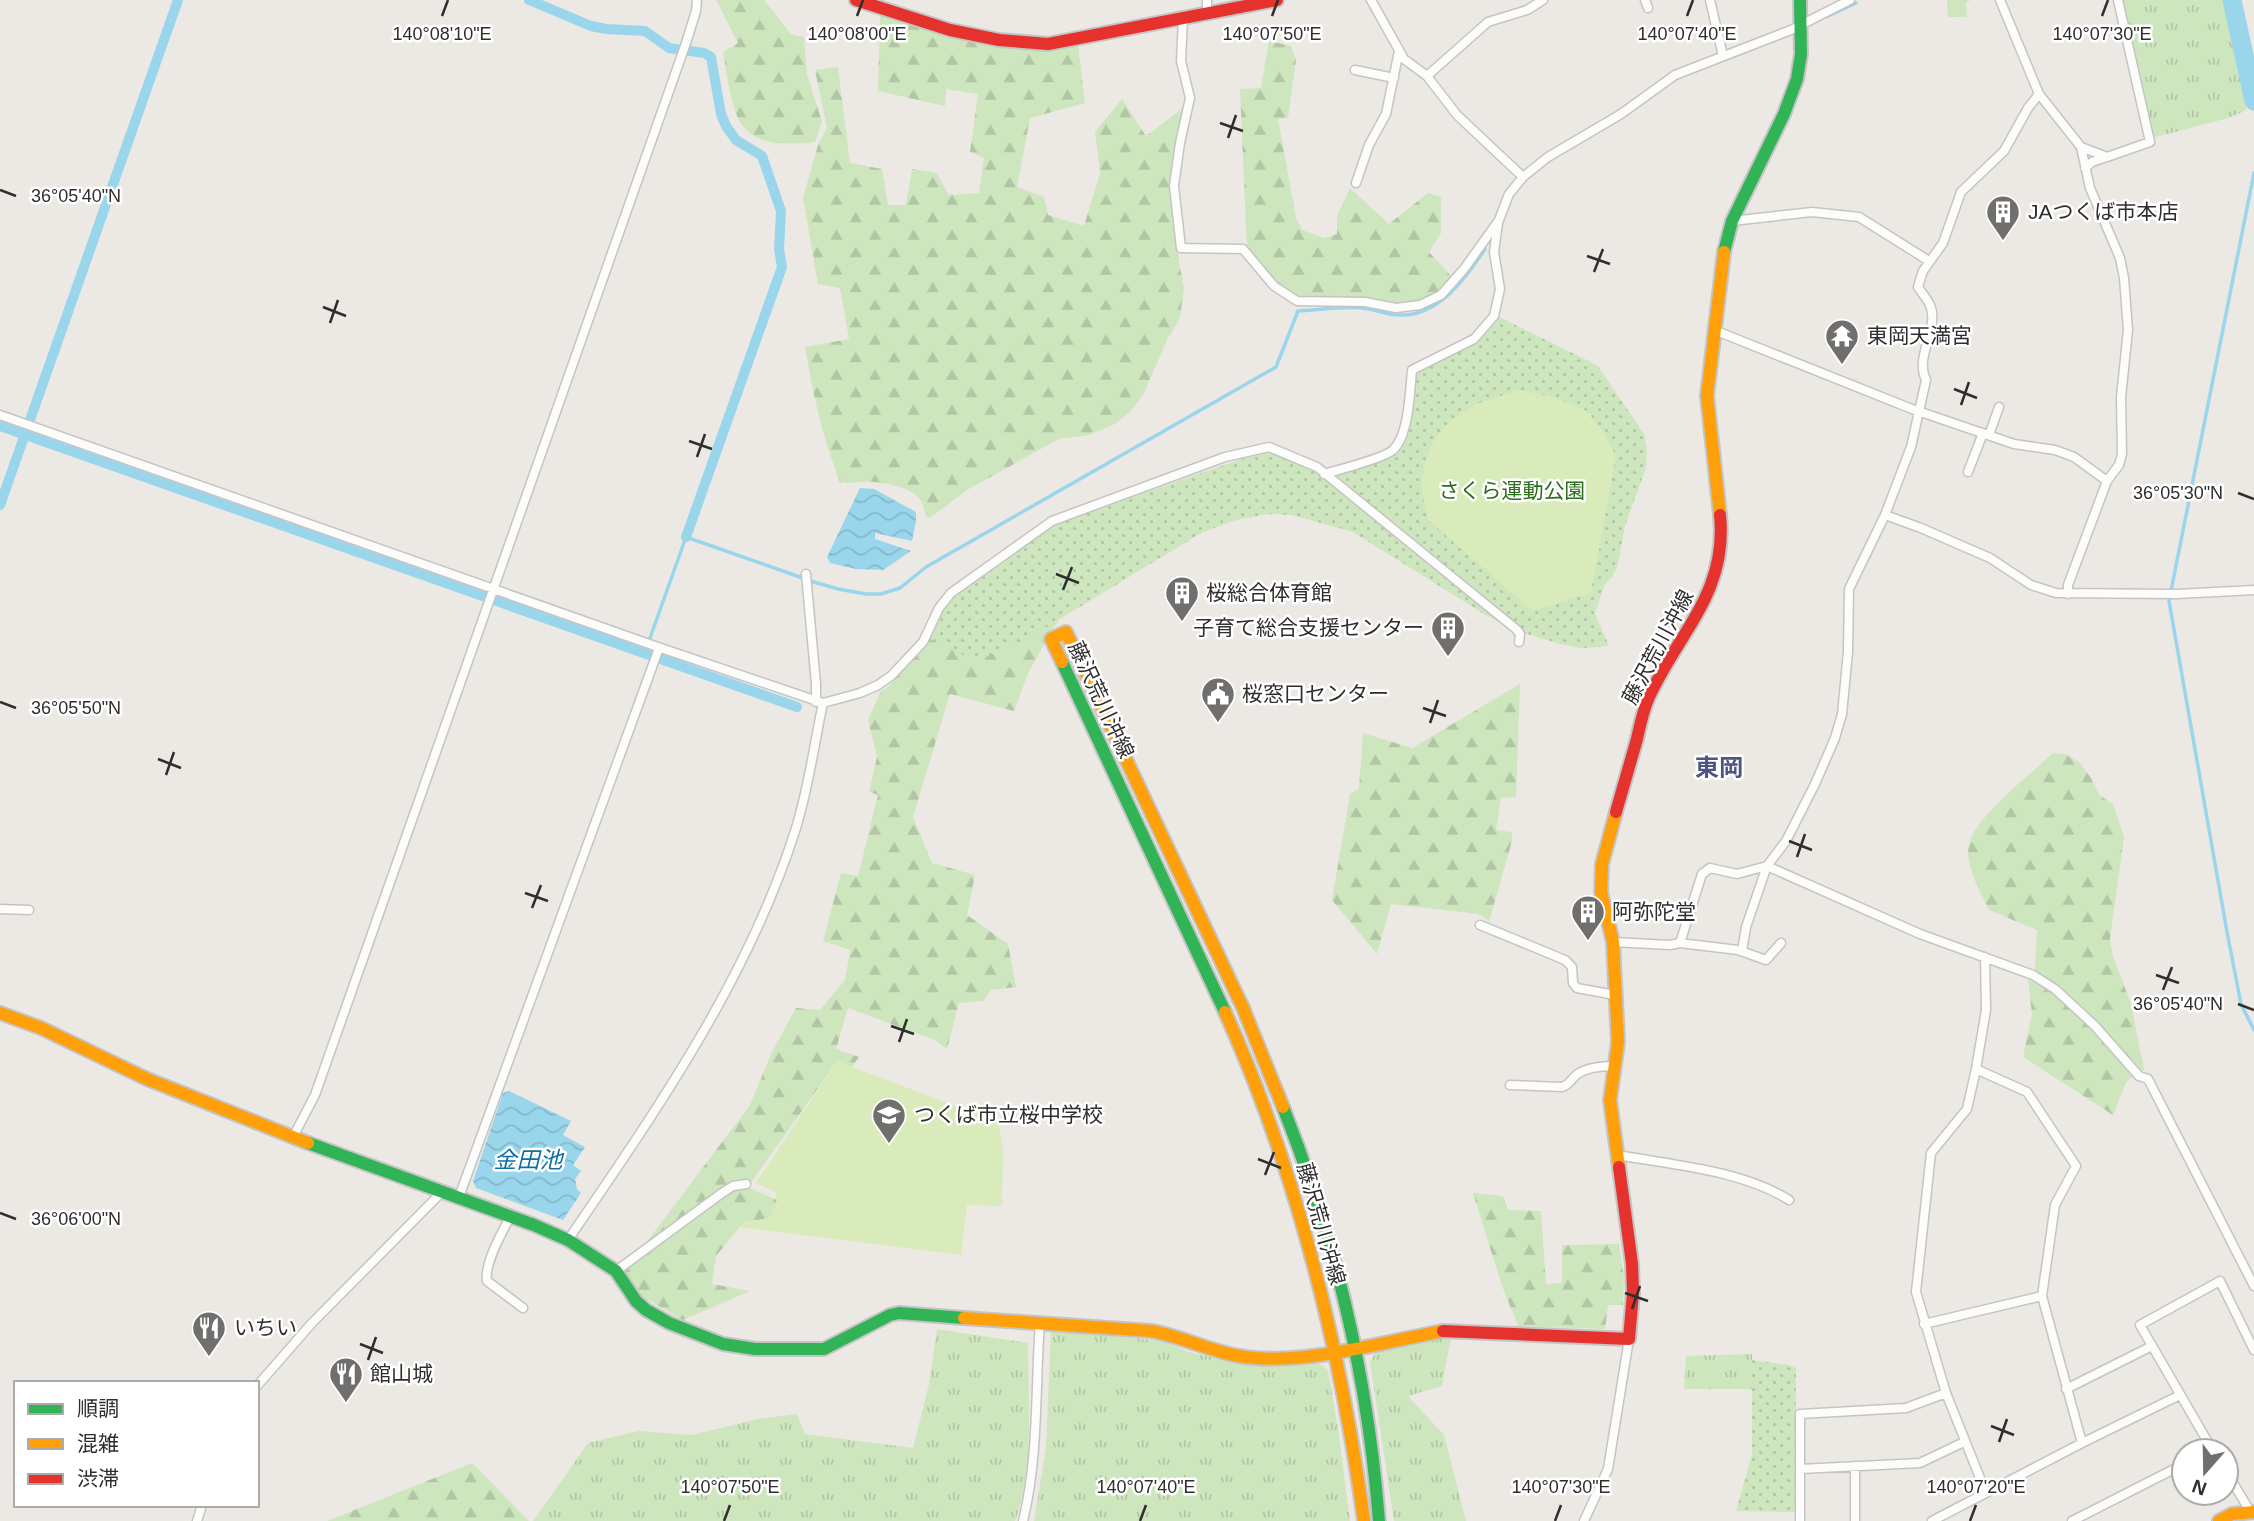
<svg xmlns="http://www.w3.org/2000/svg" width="2254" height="1521" font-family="Helvetica,'Noto Sans JP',sans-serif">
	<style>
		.grass { fill: url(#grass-tufts) }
		.forest { fill: url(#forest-firs) }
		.park { fill: url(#park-dots) }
		.pitch { fill: #d9eabb }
		.water { fill: url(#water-waves) }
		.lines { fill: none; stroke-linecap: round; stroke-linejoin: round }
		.stream { stroke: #99d6ec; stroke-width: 3.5 }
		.canal { stroke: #99d6ec; stroke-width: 10 }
		.river { stroke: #99d6ec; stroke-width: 19 }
		.street-casing { stroke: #c5c4c5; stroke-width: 11 }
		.fast-casing { stroke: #c5c4c5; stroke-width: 16 }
		.slow-casing { stroke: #c5c4c5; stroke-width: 16 }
		.jam-casing { stroke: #c5c4c5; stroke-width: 16 }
		.street { stroke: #fcfcfb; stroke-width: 8 }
		.fast { stroke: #30b455; stroke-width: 12 }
		.slow { stroke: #ff9f0a; stroke-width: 12 }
		.jam { stroke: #e5322d; stroke-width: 12 }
		.ticks { fill: none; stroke: #2e2e2e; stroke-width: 2.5 }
		.labels { text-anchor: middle; stroke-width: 5; stroke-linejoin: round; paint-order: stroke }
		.poi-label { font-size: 21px; fill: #2e2e2e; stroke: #fff; text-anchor: start }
		.park-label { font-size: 21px; fill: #2c6e1b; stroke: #fff }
		.street-label { font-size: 21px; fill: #2e2e2e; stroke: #fff }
		.water-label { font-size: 23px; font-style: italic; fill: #0d6fa3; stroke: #fff }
		.quarter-label { font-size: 24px; font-weight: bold; fill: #4d5680; stroke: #fff }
		.ticks-label { font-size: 18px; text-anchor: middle; fill: #2e2e2e; stroke: #fff; stroke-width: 5; stroke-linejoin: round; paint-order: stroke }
	</style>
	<defs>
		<pattern id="grass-tufts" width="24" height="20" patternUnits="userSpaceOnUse" patternTransform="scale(1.75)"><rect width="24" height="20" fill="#cee6be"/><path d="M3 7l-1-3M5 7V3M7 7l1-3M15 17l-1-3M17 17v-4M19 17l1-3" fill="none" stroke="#b1c6a4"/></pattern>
		<pattern id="forest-firs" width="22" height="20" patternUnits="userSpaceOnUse" patternTransform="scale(1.75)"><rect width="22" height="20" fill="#cee6be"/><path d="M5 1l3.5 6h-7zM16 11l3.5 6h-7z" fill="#b1c6a4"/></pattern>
		<pattern id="park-dots" width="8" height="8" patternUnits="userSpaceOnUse" patternTransform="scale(1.75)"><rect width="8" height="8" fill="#cee6be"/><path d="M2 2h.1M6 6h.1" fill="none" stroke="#b1c6a4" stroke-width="1.8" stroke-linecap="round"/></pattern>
		<pattern id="water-waves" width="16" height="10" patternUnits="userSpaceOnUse" patternTransform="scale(1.75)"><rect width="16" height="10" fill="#99d6ec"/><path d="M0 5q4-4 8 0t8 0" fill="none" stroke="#84b8cb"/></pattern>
	</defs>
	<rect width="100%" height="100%" fill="#ece8e4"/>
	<path class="grass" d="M1947,0H1971L1966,2L1967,17H1948Z
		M2122,0H2223L2247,110L2228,118L2156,137L2152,135Z
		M1051,1328L1167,1342L1188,1352L1230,1361L1273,1366L1317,1362L1328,1370L1338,1429L1350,1521H1034L1046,1448Z
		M937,1329L1028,1343C1028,1401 1035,1466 1015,1521H533L588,1443L638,1431L691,1435L758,1419L797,1414L805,1434L913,1448L929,1384Z
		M1435,1338H1451L1442,1386L1408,1396L1444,1435L1466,1521H1394L1370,1362L1378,1348Z
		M1752,1354L1753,1389H1684L1686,1356Z"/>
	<path class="forest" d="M716,0H764L791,34L804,37L807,74L822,122L815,142C733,151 735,120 723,52L738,43Z
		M880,15C951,38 1002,55 1078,45L1085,103L1030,118L1017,187L1044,197L1048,215L1084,226L1100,173L1095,132L1122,99L1146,136L1186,106L1176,145L1172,186L1179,262L1184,288L1180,318L1168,338L1143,395L1130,412L1115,424L1089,435L1059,439L967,490L930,518L926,517C924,509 923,501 917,496C906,486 878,481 863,482C854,482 849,484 840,482C822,436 813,395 805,347L849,339L840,288L818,284L803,198L818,145L827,128L815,70L838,67L850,163L882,169L888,205H906L912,169L937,173L949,195L979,193L984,158L970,152L978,94L946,89L945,106L878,91Z
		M1269,41L1291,46L1296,60L1288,118L1278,119L1296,218L1302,230L1325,238L1337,234V216L1350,188L1389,224L1428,193L1441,197V233L1429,252L1453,278C1444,287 1434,297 1423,302C1407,310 1308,305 1293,296C1274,284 1264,263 1247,249L1240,89L1261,88Z
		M1300,462L1337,488L1408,545L1398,560L1353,531L1327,523L1292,514L1268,512L1232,518L1203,530L1060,617L1029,671L1014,711L950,694L913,817L932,863L975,875L967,915L1008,944L1016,987L991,990L983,1001L959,1003L947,1049L935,1040L848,1008L836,1049L859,1057L852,1067L837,1061L748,1187L777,1200L770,1218L743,1223L716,1256L712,1284L750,1291L683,1320L641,1296L625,1271L750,1105L771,1054L796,1008L820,1010L845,980L850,950L823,941L841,873L858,876L878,795L869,792L877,757L868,720L881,691L889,686L931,637L943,609Z
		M1520,684L1516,797L1501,798L1496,830L1512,832V841L1489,922L1479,914L1391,904L1377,954L1332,900L1350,794L1359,789L1363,733L1412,748Z
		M2053,753L2065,754L2079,762L2091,778L2099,795L2113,804L2124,837L2110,939L2113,956L2131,1004L2144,1069L2142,1073C2107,1037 2077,999 2035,970L2037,930L1989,910C1981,893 1964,864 1969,844C1975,817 2032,773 2053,753Z
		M2028,979L2053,993L2089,1023L2132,1077L2126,1082L2113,1115L2023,1057L2032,1014Z
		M1473,1193L1503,1196L1508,1210L1541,1211L1546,1284L1562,1283V1245L1619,1244L1624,1277L1623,1305H1608L1605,1329L1518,1326L1502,1286Z
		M472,1463L529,1521H327Z"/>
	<path class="park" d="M1499,317L1597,365L1644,434L1647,450L1646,468L1625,526L1617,568L1612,577L1605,584L1595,613L1609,646L1581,648L1560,644L1514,630L1484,614L1353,532L1292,515L1267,514L1236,520L1201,533L1024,641L976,661L930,639L946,604L960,591L1058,523L1264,451C1283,453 1296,465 1314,470C1342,479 1397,463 1408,434C1414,418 1413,396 1414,380L1417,372L1464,348L1486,334Z
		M1752,1360L1789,1365L1796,1368L1795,1512L1736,1511L1752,1454Z"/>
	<path class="pitch" d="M1518,390L1553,397L1587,411L1602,430L1616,456L1591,593L1533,611L1428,520L1421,486L1425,462L1434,440L1449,422L1473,405Z
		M837,1061L968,1111L983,1109L995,1104L1003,1150L1002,1206L967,1205L961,1255L739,1227L743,1223L770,1218L777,1200L775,1199L777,1193L756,1183Z"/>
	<path class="water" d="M860,488L874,489L916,512V521L912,541L875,533V539L911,551L883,570L856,569L830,563L827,557Z
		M509,1091L571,1121L563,1135L585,1147L573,1165L581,1171L575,1179L577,1189L581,1193L563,1220L476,1188L473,1181L503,1093Z"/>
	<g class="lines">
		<path class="stream" d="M1828,16L1856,3
			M2254,173L2169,601L2227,932L2241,1004L2254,1030
			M645,652L686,537L814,582L838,589L866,594H881L900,588L926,567L1276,367L1298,311C1318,310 1342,306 1362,308C1375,309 1386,315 1399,315C1438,317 1466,278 1485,249"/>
		<path class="canal" d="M529,0L591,26L606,29L645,31L669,48L704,53L711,57L721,114L726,126L736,140L762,156L781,211L779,249L782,267L686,537
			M0,426L797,707
			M0,505L178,0"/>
		<path class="river" d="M2232,0L2254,101"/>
		<g class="street-casing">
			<path id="street" d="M1207,0V13
				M1371,0L1404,59L1427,76L1457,115L1523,177
				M1645,0L1648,8
				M1710,0L1723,56
				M2000,0L2039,94L2081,147L2090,188L2120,258L2124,278L2128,330L2121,397L2122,454L2119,465L2107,481L2068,585V594
				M1183,18L1181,61L1190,98L1180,143L1174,186L1181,248L1243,249L1274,286L1297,301L1365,302L1396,308L1420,305L1441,295L1464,269L1499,220L1509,194L1523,177L1548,157L1621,114L1675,75L1791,30L1850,0
				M1355,70L1394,78
				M1427,76L1488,22L1527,10L1543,0
				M2081,147L2107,157L2150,142L2118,0
				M2085,168L2092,162L2107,157
				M1356,183L1369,145L1386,114L1399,51
				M1732,221L1812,212L1859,217L1929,261
				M1714,330L1912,409L2014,444L2055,450L2074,457L2107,481
				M0,415L655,646L823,703L860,693L878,685L891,676L923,642L939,608L951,593L1052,521L1225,457L1269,447L1317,467L1516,629L1520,634L1519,642
				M1989,435L1999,407
				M1968,472L1983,433
				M1324,474C1338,470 1385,458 1393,450C1409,435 1410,391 1412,370L1474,339L1494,316L1500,289L1494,252L1498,223
				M1885,515L1921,528L1990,558L2031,585L2056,593L2177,594L2254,590
				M806,574L816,684V702
				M0,909L29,910
				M1480,925L1565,960L1572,967L1573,983L1577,988L1615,995
				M1613,942L1670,945L1680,943L1702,874L1710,868L1737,874L1767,866L1920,934L2033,975L2055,989L2095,1026L2139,1076L2148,1079L2254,1286
				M1680,943L1738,950L1766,960L1781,943
				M1742,951L1746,927L1767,866L1786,841L1815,784L1835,738L1842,714L1848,652L1849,589L1885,515L1911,447L1926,380C1914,357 1940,327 1930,305C1927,299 1922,293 1918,287L1923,271L1943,243L1961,192L2004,151L2028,108L2039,94
				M1976,1069L1986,1010L1985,957
				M1510,1085L1562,1087C1571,1084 1572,1077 1579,1073C1589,1067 1603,1066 1614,1066
				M293,1137L315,1095L686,43L696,11L697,0
				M1618,1155C1672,1165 1742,1170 1789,1200
				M459,1197L659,648
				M510,1217C502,1232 484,1264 487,1281L523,1308
				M568,1240C656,1111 749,978 796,828C809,786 814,745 823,703
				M616,1271L722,1193L733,1186L746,1184
				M1924,1324L2042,1296
				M257,1386L312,1323L443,1191
				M2066,1389L2152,1346
				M2213,1451L2140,1325L2220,1281L2254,1350
				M1800,1469L1920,1463L1964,1442
				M2226,1471L2251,1513
				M1986,1493L1946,1393L1916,1292L1931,1153L1967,1109L1976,1069L2027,1092L2076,1166L2055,1205L2042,1296L2082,1443
				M197,1521L202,1505
				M1023,1521C1039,1456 1035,1388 1040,1322
				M1584,1521L1608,1469L1629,1339
				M1800,1521V1414L1906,1408L1946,1393
				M1855,1521V1466
				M1932,1521L2082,1443L2180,1395
				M2072,1521L2184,1464"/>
		</g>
		<g class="fast-casing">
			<path id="fast" d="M1724,252L1732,221L1784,114L1797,79L1801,54L1800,0
				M1062,662L1225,1012
				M1283,1107C1335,1238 1368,1380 1379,1521
				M308,1143L534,1225L568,1240L616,1271L636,1301L646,1310L669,1323L723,1344L755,1349H824L890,1315L899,1313L964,1318"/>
		</g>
		<g class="slow-casing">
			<path id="slow" d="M1720,515L1707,396L1724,252
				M1062,662L1051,639L1066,632L1243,1008L1283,1107
				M1616,812L1602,864L1601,892L1613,942L1618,1042L1610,1100L1619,1167
				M1225,1012C1298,1174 1340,1346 1364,1521
				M0,1013L41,1028L147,1079L308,1143
				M964,1318L1151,1331C1181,1336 1209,1351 1239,1356C1299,1367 1383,1342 1443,1331
				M2219,1521L2232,1514L2254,1512"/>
		</g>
		<g class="jam-casing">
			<path id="jam" d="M856,0L950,30L999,40L1048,44L1277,0
				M1616,812C1623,788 1630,763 1637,739C1640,725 1643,710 1649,697C1678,633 1728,593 1720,515
				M1443,1331L1629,1339L1633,1293L1632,1264L1619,1167"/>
		</g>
		<use href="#street" class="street"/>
		<use href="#fast" class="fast"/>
		<use href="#slow" class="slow"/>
		<use href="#jam" class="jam"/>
	</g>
	<path class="ticks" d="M442,16L448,0M857,16L863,0M1272,16L1278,0M1687,16L1693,0M2102,16L2108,0M1220,123L1243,131M1228,138L1236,115M0,190L16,196M1587,256L1610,264M1594,272L1603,249M323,307L346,316M330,323L338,300M1954,389L1977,398M1961,405L1969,382M689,441L712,449M697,457L705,434M2238,493L2254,499M1056,574L1079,583M1063,590L1072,567M0,702L16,708M1423,708L1446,716M1430,723L1438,700M158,759L181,768M166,775L174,752M1789,841L1812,850M1797,857L1805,834M525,893L548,901M532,908L541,885M2156,975L2179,983M2163,990L2172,967M2238,1004L2254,1010M891,1026L914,1034M899,1042L907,1019M1258,1159L1281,1168M1265,1175L1274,1152M0,1213L16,1219M1625,1293L1648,1301M1632,1309L1640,1286M360,1344L383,1353M368,1360L376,1337M1991,1426L2014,1435M1999,1442L2007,1419M724,1521L730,1505M1140,1521L1146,1505M1555,1521L1561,1505M1970,1521L1976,1505"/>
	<defs>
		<g id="building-pin" transform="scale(1.75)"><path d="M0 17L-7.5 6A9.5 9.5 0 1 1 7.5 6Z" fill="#706f6e" stroke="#fff"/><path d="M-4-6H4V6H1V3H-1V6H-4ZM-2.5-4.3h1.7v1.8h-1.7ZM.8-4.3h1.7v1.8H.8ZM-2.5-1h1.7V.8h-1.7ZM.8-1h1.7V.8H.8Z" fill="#fff"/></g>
		<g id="temple-pin" transform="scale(1.75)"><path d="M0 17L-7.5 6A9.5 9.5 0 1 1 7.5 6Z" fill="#706f6e" stroke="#fff"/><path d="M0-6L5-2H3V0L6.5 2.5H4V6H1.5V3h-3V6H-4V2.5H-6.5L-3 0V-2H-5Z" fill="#fff"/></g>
		<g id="civic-pin" transform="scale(1.75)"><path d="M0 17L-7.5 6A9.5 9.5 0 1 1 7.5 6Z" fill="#706f6e" stroke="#fff"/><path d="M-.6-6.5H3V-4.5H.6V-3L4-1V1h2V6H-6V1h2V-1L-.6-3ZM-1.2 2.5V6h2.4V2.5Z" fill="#fff"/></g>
		<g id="school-pin" transform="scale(1.75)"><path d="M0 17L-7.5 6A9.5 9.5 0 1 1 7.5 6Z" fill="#706f6e" stroke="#fff"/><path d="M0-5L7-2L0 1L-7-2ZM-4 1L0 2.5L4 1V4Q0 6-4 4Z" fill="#fff"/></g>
		<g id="restaurant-pin" transform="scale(1.75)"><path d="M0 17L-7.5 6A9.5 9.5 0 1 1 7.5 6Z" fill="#706f6e" stroke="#fff"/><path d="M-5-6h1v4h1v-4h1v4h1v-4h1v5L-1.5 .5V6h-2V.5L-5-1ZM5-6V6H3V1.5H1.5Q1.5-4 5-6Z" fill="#fff"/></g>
	</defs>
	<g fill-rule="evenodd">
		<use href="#building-pin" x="2003" y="212"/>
		<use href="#temple-pin" x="1842" y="336"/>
		<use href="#building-pin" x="1182" y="593"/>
		<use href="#building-pin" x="1448" y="628"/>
		<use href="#civic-pin" x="1218" y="694"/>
		<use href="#building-pin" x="1588" y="912"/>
		<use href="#school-pin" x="889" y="1115"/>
		<use href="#restaurant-pin" x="209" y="1328"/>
		<use href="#restaurant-pin" x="346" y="1374"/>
	</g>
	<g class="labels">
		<g class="poi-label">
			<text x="2028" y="219">JAつくば市本店</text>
			<text x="1867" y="343">東岡天満宮</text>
			<text x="1206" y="600">桜総合体育館</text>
			<text x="1424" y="635" text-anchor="end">子育て総合支援センター</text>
			<text x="1242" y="701">桜窓口センター</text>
			<text x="1612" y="919">阿弥陀堂</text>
			<text x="914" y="1122">つくば市立桜中学校</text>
			<text x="234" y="1335">いちい</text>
			<text x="370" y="1381">館山城</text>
		</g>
		<g class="park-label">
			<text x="1512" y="498">さくら運動公園</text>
		</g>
		<g class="street-label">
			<text transform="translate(1658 647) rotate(-62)" y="7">藤沢荒川沖線</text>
			<text transform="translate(1101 700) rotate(65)" y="7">藤沢荒川沖線</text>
			<text transform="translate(1321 1224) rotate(74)" y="7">藤沢荒川沖線</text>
		</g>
		<g class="water-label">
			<text x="528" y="1168">金田池</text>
		</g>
		<g class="quarter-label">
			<text x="1719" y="776">東岡</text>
		</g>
	</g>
	<g class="ticks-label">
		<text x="442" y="40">140°08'10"E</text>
		<text x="1687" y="40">140°07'40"E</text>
		<text x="857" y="40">140°08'00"E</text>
		<text x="1272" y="40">140°07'50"E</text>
		<text x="2102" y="40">140°07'30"E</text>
		<text x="76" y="202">36°05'40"N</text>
		<text x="2178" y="499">36°05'30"N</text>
		<text x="76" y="714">36°05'50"N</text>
		<text x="2178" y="1010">36°05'40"N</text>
		<text x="76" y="1225">36°06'00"N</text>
		<text x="730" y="1493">140°07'50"E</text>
		<text x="1146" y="1493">140°07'40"E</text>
		<text x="1561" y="1493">140°07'30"E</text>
		<text x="1976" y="1493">140°07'20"E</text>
	</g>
	<rect x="14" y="1381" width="245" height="126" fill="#ffffff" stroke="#ababab" stroke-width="2"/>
	<rect x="28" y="1404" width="35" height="10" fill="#30b455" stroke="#ababab" stroke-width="2"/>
	<text x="77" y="1416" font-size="21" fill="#2e2e2e">順調</text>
	<rect x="28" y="1439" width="35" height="10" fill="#ff9f0a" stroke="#ababab" stroke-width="2"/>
	<text x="77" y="1451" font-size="21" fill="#2e2e2e">混雑</text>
	<rect x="28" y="1474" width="35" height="10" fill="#e5322d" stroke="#ababab" stroke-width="2"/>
	<text x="77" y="1486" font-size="21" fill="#2e2e2e">渋滞</text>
	<g transform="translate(2205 1472) rotate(200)"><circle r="33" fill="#ffffff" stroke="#ababab" stroke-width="2"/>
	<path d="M0-5L12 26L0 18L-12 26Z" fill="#706f6e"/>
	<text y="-10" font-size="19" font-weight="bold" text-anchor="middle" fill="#2e2e2e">N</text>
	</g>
</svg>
